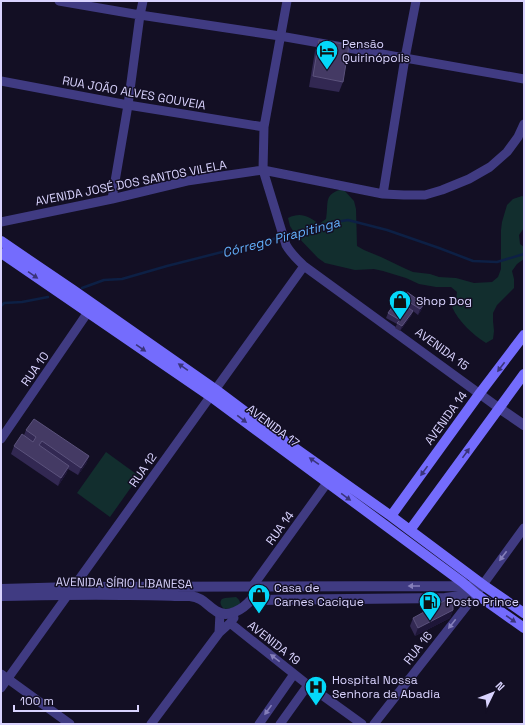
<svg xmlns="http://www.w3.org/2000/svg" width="525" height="725" font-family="'Space Grotesk',sans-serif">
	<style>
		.green { fill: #122e2e }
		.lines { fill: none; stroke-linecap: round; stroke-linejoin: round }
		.stream { stroke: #0d2045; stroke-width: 2.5 }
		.minor { stroke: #403b82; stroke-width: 9 }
		.tertiary { stroke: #403b82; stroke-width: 10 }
		.secondary { stroke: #746cfd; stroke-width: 10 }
		.wall { fill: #322852 }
		.shaded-wall { fill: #1e1638 }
		.building { fill: #443a64; stroke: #5b527c }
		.oneway { fill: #3a347b }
		.oneway2 { fill: #857fba }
		.labels { text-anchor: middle; stroke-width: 3; stroke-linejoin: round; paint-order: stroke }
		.poi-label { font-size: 12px; fill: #d9d3fe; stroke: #130f24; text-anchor: start }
		.street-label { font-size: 12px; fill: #d9d3fe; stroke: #130f24 }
		.water-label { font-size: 13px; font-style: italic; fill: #63b0fc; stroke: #130f24 }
	</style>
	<rect width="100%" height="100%" fill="#130f24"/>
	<path class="green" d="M343,189L354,201L356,209L357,246L364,250L381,257L406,269L413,272L430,274L439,277L456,278L474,283L492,282L498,277L501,269V230L502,222L507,205L513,199L522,196L524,197V228L519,235L520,244L524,247V259L517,264L512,271L514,279V288L497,305L493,313V321L494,331L493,339L486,343C472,334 459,322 452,307L456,300L457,292L451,287H436L419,284L406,278L383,271L374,269L355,270L325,263L318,258L295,234L290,226L288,218C301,212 308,216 319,224L326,219C329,202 323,194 343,189Z
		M106,452L139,476L110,517L77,493Z
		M236,597C240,600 241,603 239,607L224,609C221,606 219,602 222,599L225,598Z"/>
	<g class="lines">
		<path class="stream" d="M286,236L315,229L330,223L348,220L387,230L439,248L473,261L497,262L524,254
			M82,288L104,280L122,279L167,266L281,237
			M1,306L4,303L22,302L48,297"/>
		<path class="minor" d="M59,1L140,15L280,36L524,79
			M287,1L264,127L263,170L286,245C291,254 297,259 304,266L499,408
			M1,81L128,105L264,127
			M383,194L405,58L416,1
			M112,199L128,105L140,15L143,1
			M1,222L112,199L187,181L263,170L383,194L404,195H425L442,190L469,179L490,167L507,152L518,137L524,124
			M1,439L88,312
			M252,587L327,483
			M230,623L308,685L362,724
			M219,633L220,613
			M1,674L70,724
			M1,688L304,266
			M151,724L219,633L230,623L234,618
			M259,724L294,674
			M280,724L308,685
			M374,724L476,594L524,528"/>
		<path class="tertiary" d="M499,408L524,425
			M1,589L74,587L467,586L483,584
			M1,596C44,595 86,594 129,595C145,595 160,595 175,596C180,596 185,596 190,596C204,598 206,605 216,611C228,619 243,609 251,600L445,598L476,594"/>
		<path class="secondary" d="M1,241L73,290L215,389L271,431L391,516L486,587L524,613
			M1,253L210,396L462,582L476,594L524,628
			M391,516L480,393L524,335
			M410,530L524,374"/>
	</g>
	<path class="wall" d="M319,40L343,82L339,92L309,87L315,51Z
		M403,298L422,309L418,315L413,311L411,316L400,331L395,328L397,324L386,318L388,313L401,303Z
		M26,430L89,456L86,464L78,475L68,469L66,474L58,486L11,454L14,446L24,435Z
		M453,610L450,618L415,636L410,626L413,618Z"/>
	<path class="shaded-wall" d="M424,304L422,309L418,315L420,309Z
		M413,311L411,316L400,331L402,326Z
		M89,456L86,464L78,475L81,468Z
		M69,466L66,474L58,486L61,478Z
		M453,610L450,618L415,636L418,628Z"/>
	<path class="building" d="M319,40L349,45L343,82L313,76Z
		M407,292L424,304L420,309L403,298Z
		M397,300L413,311L402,326L397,323L400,320L388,313Z
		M34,419L89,456L81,468L42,441L39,445L69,466L61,478L14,446L22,434L33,442L36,437L26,430Z
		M446,600L450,601L453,603V610L418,628L413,618Z"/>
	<defs><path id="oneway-solid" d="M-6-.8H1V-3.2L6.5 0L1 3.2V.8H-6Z"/></defs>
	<g class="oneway">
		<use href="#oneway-solid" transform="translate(33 275) rotate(34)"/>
		<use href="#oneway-solid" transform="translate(141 348) rotate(35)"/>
		<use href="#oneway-solid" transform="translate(183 367) rotate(-145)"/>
		<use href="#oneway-solid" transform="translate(501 367) rotate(127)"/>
		<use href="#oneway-solid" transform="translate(242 419) rotate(37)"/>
		<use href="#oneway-solid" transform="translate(466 453) rotate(-54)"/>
		<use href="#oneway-solid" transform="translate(314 461) rotate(-145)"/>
		<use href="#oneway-solid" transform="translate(424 471) rotate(126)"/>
		<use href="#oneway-solid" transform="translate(346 497) rotate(36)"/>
		<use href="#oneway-solid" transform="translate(511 619) rotate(35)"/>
	</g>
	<g class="oneway2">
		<use href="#oneway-solid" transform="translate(503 556) rotate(127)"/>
		<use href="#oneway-solid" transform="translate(414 586) rotate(180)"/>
		<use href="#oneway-solid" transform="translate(452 624) rotate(128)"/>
		<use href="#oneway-solid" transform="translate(275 658) rotate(-142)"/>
		<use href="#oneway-solid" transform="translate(268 710) rotate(126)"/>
	</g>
	<defs>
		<g id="hotel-pin" transform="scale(1.15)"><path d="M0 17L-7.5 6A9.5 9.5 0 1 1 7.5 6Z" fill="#04d8f9" stroke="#130f24"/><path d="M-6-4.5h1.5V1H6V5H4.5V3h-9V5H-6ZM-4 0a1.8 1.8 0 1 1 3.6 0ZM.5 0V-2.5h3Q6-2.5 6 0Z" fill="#111"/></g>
		<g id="shop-pin" transform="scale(1.15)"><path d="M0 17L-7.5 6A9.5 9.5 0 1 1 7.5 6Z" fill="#04d8f9" stroke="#130f24"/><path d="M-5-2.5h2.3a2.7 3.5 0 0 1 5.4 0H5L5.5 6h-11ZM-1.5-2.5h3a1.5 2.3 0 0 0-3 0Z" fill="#111"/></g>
		<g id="fuel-pin" transform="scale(1.15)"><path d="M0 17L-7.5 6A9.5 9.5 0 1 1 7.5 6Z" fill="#04d8f9" stroke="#130f24"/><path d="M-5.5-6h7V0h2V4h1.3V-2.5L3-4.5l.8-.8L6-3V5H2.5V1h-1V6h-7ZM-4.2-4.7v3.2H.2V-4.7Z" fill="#111"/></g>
		<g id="hospital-pin" transform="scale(1.15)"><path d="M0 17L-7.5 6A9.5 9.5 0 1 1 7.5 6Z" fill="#04d8f9" stroke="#130f24"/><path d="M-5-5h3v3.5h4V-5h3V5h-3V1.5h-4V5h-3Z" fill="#111"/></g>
	</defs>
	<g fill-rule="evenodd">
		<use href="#hotel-pin" x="327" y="51"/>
		<use href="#shop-pin" x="400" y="301"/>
		<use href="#shop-pin" x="259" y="595"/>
		<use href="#fuel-pin" x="430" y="602"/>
		<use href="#hospital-pin" x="316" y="687"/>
	</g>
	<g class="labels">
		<g class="poi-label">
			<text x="342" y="48">Pensão<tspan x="342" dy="14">Quirinópolis</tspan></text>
			<text x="416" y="305">Shop Dog</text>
			<text x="274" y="592">Casa de<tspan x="274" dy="14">Carnes Cacique</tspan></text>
			<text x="446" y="606">Posto Prince</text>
			<text x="332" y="684">Hospital Nossa<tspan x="332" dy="14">Senhora da Abadia</tspan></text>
		</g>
		<g class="street-label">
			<text transform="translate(134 93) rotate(10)" y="4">RUA JOÃO ALVES GOUVEIA</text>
			<text transform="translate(131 183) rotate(-11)" y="4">AVENIDA JOSÉ DOS SANTOS VILELA</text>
			<text transform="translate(442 349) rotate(36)" y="4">AVENIDA 15</text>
			<text transform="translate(35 369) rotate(-55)" y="4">RUA 10</text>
			<text transform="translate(446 418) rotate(-54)" y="4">AVENIDA 14</text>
			<text transform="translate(273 426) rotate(37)" y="4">AVENIDA 17</text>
			<text transform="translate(143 470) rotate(-55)" y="4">RUA 12</text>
			<text transform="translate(280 528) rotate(-54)" y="4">RUA 14</text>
			<text transform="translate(124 583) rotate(1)" y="4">AVENIDA SÍRIO LIBANESA</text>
			<text transform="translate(274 643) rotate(38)" y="4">AVENIDA 19</text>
			<text transform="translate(418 648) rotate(-52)" y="4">RUA 16</text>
		</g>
		<g class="water-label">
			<text transform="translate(281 237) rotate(-15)" y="5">Córrego Pirapitinga</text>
		</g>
	</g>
	<rect width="525" height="725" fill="none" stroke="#d9d3fe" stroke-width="4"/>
	<g transform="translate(493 693) rotate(47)" stroke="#130f24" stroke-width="3" paint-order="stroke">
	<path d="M0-3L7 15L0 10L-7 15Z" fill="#d9d3fe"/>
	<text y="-6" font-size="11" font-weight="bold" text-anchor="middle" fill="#d9d3fe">N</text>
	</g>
	<path d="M14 705v6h124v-6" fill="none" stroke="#d9d3fe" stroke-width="2"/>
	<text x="20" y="705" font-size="12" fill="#d9d3fe" stroke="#130f24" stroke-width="3" paint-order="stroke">100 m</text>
</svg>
